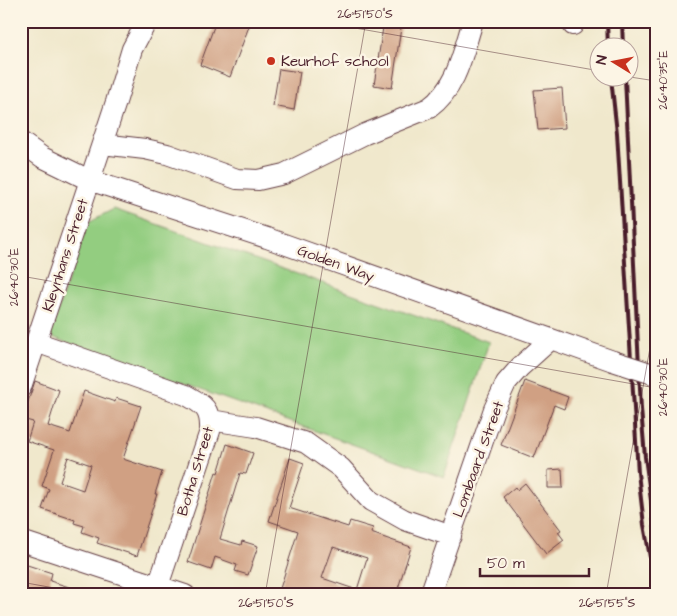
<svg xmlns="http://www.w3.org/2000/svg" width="677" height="616" font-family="'Architects Daughter',sans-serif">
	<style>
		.green { fill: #93cd80; stroke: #6e7656 }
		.building { fill: #d0a083; fill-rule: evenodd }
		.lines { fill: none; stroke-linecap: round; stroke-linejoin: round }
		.minor-casing { stroke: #633d43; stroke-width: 22 }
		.minor { stroke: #fff; stroke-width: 20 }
		.rail { stroke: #4a1f2b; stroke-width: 4 }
		.minor-bridge-casing { stroke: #633d43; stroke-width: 22; stroke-linecap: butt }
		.minor-bridge { stroke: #fff; stroke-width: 20 }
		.ticks { fill: none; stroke: #4a1f2b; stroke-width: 1; stroke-opacity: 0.45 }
		.poi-dot { fill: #c8321e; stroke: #fcf5e5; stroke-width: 2 }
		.labels { text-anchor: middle; stroke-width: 5; stroke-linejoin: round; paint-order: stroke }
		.poi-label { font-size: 15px; fill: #4a1f2b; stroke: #fcf5e5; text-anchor: start }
		.street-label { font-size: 15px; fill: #4a1f2b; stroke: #fcf5e5 }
		.neatline { fill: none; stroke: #4a1f2b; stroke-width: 2 }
		.ticks-label { font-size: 12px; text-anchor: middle; fill: #4a1f2b }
	</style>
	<rect width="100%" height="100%" fill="#fcf5e5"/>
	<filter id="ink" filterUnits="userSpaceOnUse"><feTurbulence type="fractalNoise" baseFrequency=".02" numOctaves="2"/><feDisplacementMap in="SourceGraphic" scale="10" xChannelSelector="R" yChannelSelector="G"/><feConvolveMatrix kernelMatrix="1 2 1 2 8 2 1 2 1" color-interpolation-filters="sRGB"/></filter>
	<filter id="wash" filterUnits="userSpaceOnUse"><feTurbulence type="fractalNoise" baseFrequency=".0096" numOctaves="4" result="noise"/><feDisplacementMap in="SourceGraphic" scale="20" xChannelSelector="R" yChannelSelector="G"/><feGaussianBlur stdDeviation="1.12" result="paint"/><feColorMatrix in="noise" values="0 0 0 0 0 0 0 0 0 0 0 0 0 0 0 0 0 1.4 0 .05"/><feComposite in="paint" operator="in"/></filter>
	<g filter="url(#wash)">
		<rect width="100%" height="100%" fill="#f0e8cc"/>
		<path class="green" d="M114,209L489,342L444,477L49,336L88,222Z"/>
		<g id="blocks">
			<path class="building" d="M216,21H251L230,77L200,65Z
				M384,21H402L392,88L374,85Z
				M279,69L300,72L294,110L273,106Z
				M562,88L565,128L538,130L534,90Z
				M35,381L59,390L48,426L70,433L84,391L115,402L116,398L141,406L123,459L162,472L155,494H157L137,556L97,543L99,538L82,532L84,526L74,523L75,520L42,509L49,489L42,486L54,450L27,441L33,422L22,419ZM68,457L91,465L83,490L60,482Z
				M525,381L568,397L564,409L554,405L534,458L501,445Z
				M227,444L253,453L246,474L240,473L220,539L241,545L242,541L258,546L248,575L235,571L237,565L215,557L211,570L188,562L216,472L218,473Z
				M290,458L304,463L289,508L348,527L350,521L373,528L371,533L411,547L396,595H278L298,531L269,521ZM333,547L367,558L357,590L322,578Z
				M562,469L563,488H548V470Z
				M525,483L561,530L558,532L564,540L546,554L503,497L515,487L517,490Z
				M21,563L52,573L50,581L85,592L84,595H21Z"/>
		</g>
	</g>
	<g filter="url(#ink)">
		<use href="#blocks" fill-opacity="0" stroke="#633d43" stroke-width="1"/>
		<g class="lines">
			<g class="minor-casing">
				<path id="minor" d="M571,21L573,25
					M21,142L42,157L89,180L267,238L613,361
					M102,144L145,149L167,154L237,179L258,180L284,174L365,134L429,108C457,88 463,52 473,21
					M36,342L186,395C204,405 211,409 210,431L155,595
					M21,387L116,102L132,49L147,21
					M210,420L256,427L306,443L341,468L371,501L405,520L451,536
					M21,541L185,595
					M430,595L494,409L506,383L520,367L551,339"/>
			</g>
			<use href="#minor" class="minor"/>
			<path class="rail" d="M607,21L608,48
				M622,21L623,48
				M611,78L617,133L638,473L644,525L656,590
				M625,78L641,409L645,457L656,537"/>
			<g class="minor-bridge-casing">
				<path id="minor-bridge" d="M613,361L656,375"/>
			</g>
			<use href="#minor-bridge" class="minor-bridge"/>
		</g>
	</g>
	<path class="ticks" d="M315,21L600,71M21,39L24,21M630,77L656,81M21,276L656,388M21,582L93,595M265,595L366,21M606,595L656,314"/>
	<circle class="poi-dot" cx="271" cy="61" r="5"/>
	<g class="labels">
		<g class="poi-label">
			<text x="281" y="66">Keurhof school</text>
		</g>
		<g class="street-label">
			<text transform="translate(65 255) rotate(-72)" y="5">Kleynhans Street</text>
			<text transform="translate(336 263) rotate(20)" y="5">Golden Way</text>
			<text transform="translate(478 459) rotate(-70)" y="5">Lombaard Street</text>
			<text transform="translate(195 471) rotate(-73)" y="5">Botha Street</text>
		</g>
	</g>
	<rect width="677" height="616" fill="none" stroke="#fcf5e5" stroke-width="55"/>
	<g transform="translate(614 62) rotate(280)"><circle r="24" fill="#fcf5e5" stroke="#b59f9b"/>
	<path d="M0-4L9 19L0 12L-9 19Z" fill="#c8321e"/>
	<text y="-8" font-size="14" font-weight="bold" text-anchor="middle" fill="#4a1f2b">N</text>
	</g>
	<path d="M480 568v8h109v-8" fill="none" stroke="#4a1f2b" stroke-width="2.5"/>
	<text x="487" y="568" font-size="15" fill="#4a1f2b" stroke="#fcf5e5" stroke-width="4" paint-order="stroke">50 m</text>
	<rect x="28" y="28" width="622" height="560" class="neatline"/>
	<g class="ticks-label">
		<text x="365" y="18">26°51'50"S</text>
		<text transform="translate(663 80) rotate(-90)" y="4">26°40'35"E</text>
		<text transform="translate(14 277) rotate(-90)" y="4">26°40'30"E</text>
		<text transform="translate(663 387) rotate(-90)" y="4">26°40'30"E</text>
		<text x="266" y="607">26°51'50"S</text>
		<text x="607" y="607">26°51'55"S</text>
	</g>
</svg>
